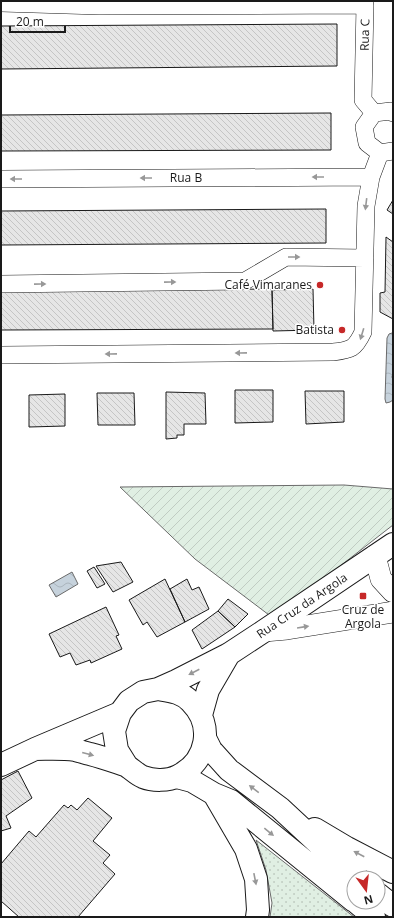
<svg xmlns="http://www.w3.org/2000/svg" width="394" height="918" font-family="'Open Sans',sans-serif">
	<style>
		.grass { fill: url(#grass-dots); stroke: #6a6a6a }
		.garden { fill: url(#garden-furrows); stroke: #6a6a6a }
		.water { fill: url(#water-waves); stroke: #6a6a6a }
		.building { fill: url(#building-back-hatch); stroke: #1a1a1a }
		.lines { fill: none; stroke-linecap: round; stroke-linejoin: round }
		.minor-casing { stroke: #1a1a1a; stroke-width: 18 }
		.tertiary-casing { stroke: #1a1a1a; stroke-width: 22 }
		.primary-casing { stroke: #1a1a1a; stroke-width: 24 }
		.trunk-casing { stroke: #1a1a1a; stroke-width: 24 }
		.minor { stroke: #fff; stroke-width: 17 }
		.tertiary { stroke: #fff; stroke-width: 21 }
		.primary { stroke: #fff; stroke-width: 22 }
		.trunk { stroke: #fff; stroke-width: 22 }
		.oneway { fill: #989898 }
		.poi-dot { fill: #c62828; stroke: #fff; stroke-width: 1.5 }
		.labels { text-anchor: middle; stroke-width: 3; stroke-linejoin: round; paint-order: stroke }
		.street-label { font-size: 12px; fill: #1a1a1a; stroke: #fff }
		.poi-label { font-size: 12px; fill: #1a1a1a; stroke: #fff; text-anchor: end }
	</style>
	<defs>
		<pattern id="grass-dots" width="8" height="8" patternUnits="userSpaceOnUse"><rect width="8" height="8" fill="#e0efe3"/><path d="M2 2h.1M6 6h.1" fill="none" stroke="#c0ccc2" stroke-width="1.8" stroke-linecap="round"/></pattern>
		<pattern id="garden-furrows" width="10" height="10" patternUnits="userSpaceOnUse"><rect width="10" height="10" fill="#e0efe3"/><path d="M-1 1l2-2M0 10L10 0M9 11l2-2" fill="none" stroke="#c0ccc2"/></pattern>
		<pattern id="water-waves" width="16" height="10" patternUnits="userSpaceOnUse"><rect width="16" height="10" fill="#c6d2dc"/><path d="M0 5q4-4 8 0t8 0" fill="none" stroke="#aab4bc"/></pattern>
		<pattern id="building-back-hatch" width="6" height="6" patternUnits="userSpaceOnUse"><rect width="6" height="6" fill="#e6e6e6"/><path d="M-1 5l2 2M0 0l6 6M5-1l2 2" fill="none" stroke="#c5c5c5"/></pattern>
	</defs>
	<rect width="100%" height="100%" fill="#fff"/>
	<path class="grass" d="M256,840L354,917H270L272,903L266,870Z"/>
	<path class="garden" d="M344,485L393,489V525L273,618L195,559L120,487Z"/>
	<path class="water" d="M392,333H393V373L392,377L393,380V400L390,402L386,403L385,399L387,338L389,334Z
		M72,572L78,584L56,597L49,585Z"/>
	<path class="building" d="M337,24V66L1,69V26Z
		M331,113V150L1,151V115Z
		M393,200V214L387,210Z
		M326,209V243L1,245V211Z
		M386,237L393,242V319L380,312V293L385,292Z
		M272,289L273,329L1,330V291Z
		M313,289L314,330L273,331L272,290Z
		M235,390H273V422L235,423Z
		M305,391H344V422L306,424Z
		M166,392L205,393L206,424H184V435H177V438L166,439Z
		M97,393H134L135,425H98Z
		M65,394V426L29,427V395Z
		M121,562L133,582L113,592L96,566Z
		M94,567L105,584L97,588L87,571Z
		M165,579L185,622L157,637L147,622L143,625L129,600Z
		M187,579L192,590L199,587L209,609L185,622L170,589Z
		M228,599L248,614L235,627L218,611Z
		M106,607L119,635L116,636L122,649L91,663L90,660L76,665L70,653L60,657L49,634Z
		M218,611L235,627L202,649L192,630Z
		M18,771L32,798L6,816L11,828L1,831V780Z
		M88,798L112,818L93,841L110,855L103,863L115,874L78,917H19L1,901V864L29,831L36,837L64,805L68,808L71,805L77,810Z"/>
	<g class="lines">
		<g class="minor-casing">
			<path id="minor" d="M1,3L99,6L365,5
				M365,5L363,100L374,113
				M393,113L391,111L374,113L364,127L367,143L380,153L393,151
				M1,179L371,177
				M1,284L245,281L286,257L365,258
				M1,355L333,352C351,350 355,349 363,332L366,206L371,177L380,153"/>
		</g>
		<g class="tertiary-casing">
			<path id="tertiary" d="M375,556L381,579L393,592
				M264,631L287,629L393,612"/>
		</g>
		<g class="primary-casing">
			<path id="primary" d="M201,715L208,690L229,654
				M35,749C48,749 62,748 75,750C80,751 85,753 90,754C102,757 113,761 125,765C131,768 136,774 143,777C153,781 168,781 178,776C208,761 214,725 191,702C182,692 170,691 158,689
				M1,765L35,749L120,713
				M127,766L117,750L114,731L120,713L129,701L143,692L158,689L176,681L229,654L264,631L393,544"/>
		</g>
		<g class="trunk-casing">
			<path id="trunk" d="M205,738L211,750L229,770L280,808L337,861L358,878
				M177,777L192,781L214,794L231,801L354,901
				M214,794L246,849L256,879L258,910L257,917
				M315,829L347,848L393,872
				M378,894L393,906
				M356,902L374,917"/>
		</g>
		<use href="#minor" class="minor"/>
		<use href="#tertiary" class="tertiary"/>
		<use href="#primary" class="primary"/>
		<use href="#trunk" class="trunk"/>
	</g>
	<defs><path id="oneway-solid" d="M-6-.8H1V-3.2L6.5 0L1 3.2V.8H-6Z"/></defs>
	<g class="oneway">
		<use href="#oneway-solid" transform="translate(318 177) rotate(180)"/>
		<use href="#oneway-solid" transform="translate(146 178) rotate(180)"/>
		<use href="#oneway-solid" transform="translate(16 179) rotate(180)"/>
		<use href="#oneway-solid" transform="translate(366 204) rotate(97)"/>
		<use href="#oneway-solid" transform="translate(294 257)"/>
		<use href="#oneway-solid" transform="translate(170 282) rotate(-1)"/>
		<use href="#oneway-solid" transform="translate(40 284) rotate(-1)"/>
		<use href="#oneway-solid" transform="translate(362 334) rotate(107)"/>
		<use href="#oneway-solid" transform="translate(241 353) rotate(179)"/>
		<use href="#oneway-solid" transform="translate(111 354) rotate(179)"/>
		<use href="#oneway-solid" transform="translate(303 627) rotate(-9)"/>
		<use href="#oneway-solid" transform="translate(194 672) rotate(153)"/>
		<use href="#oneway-solid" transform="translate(88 754) rotate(15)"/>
		<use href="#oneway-solid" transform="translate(254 789) rotate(-143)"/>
		<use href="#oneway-solid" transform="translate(269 832) rotate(39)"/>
		<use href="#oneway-solid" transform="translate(359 854) rotate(-152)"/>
		<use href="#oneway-solid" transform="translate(255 879) rotate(79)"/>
	</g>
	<g class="poi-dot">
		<circle cx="320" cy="285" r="4"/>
		<circle cx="342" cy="330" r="4"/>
		<rect x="359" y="592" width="8" height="8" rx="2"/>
	</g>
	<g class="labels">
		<g class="street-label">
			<text transform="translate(365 35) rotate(-89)" y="4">Rua C</text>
			<text x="186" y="182">Rua B</text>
			<text transform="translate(302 606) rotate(-34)" y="4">Rua Cruz da Argola</text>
		</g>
		<g class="poi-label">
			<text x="312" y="289">Café Vimaranes</text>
			<text x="334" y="334">Batista</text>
			<text x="363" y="614" text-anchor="middle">Cruz de<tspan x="363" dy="14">Argola</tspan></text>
		</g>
	</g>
	<rect width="394" height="918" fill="none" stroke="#1a1a1a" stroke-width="4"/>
	<g transform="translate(366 890) rotate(165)"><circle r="19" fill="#ffffff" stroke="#a3a3a3"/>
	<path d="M0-3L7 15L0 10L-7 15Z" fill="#c62828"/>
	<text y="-6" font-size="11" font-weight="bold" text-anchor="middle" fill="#1a1a1a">N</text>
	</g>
	<path d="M10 26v6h55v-6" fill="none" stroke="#1a1a1a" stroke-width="2"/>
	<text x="16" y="26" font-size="12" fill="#1a1a1a" stroke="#ffffff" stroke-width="3" paint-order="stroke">20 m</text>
</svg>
